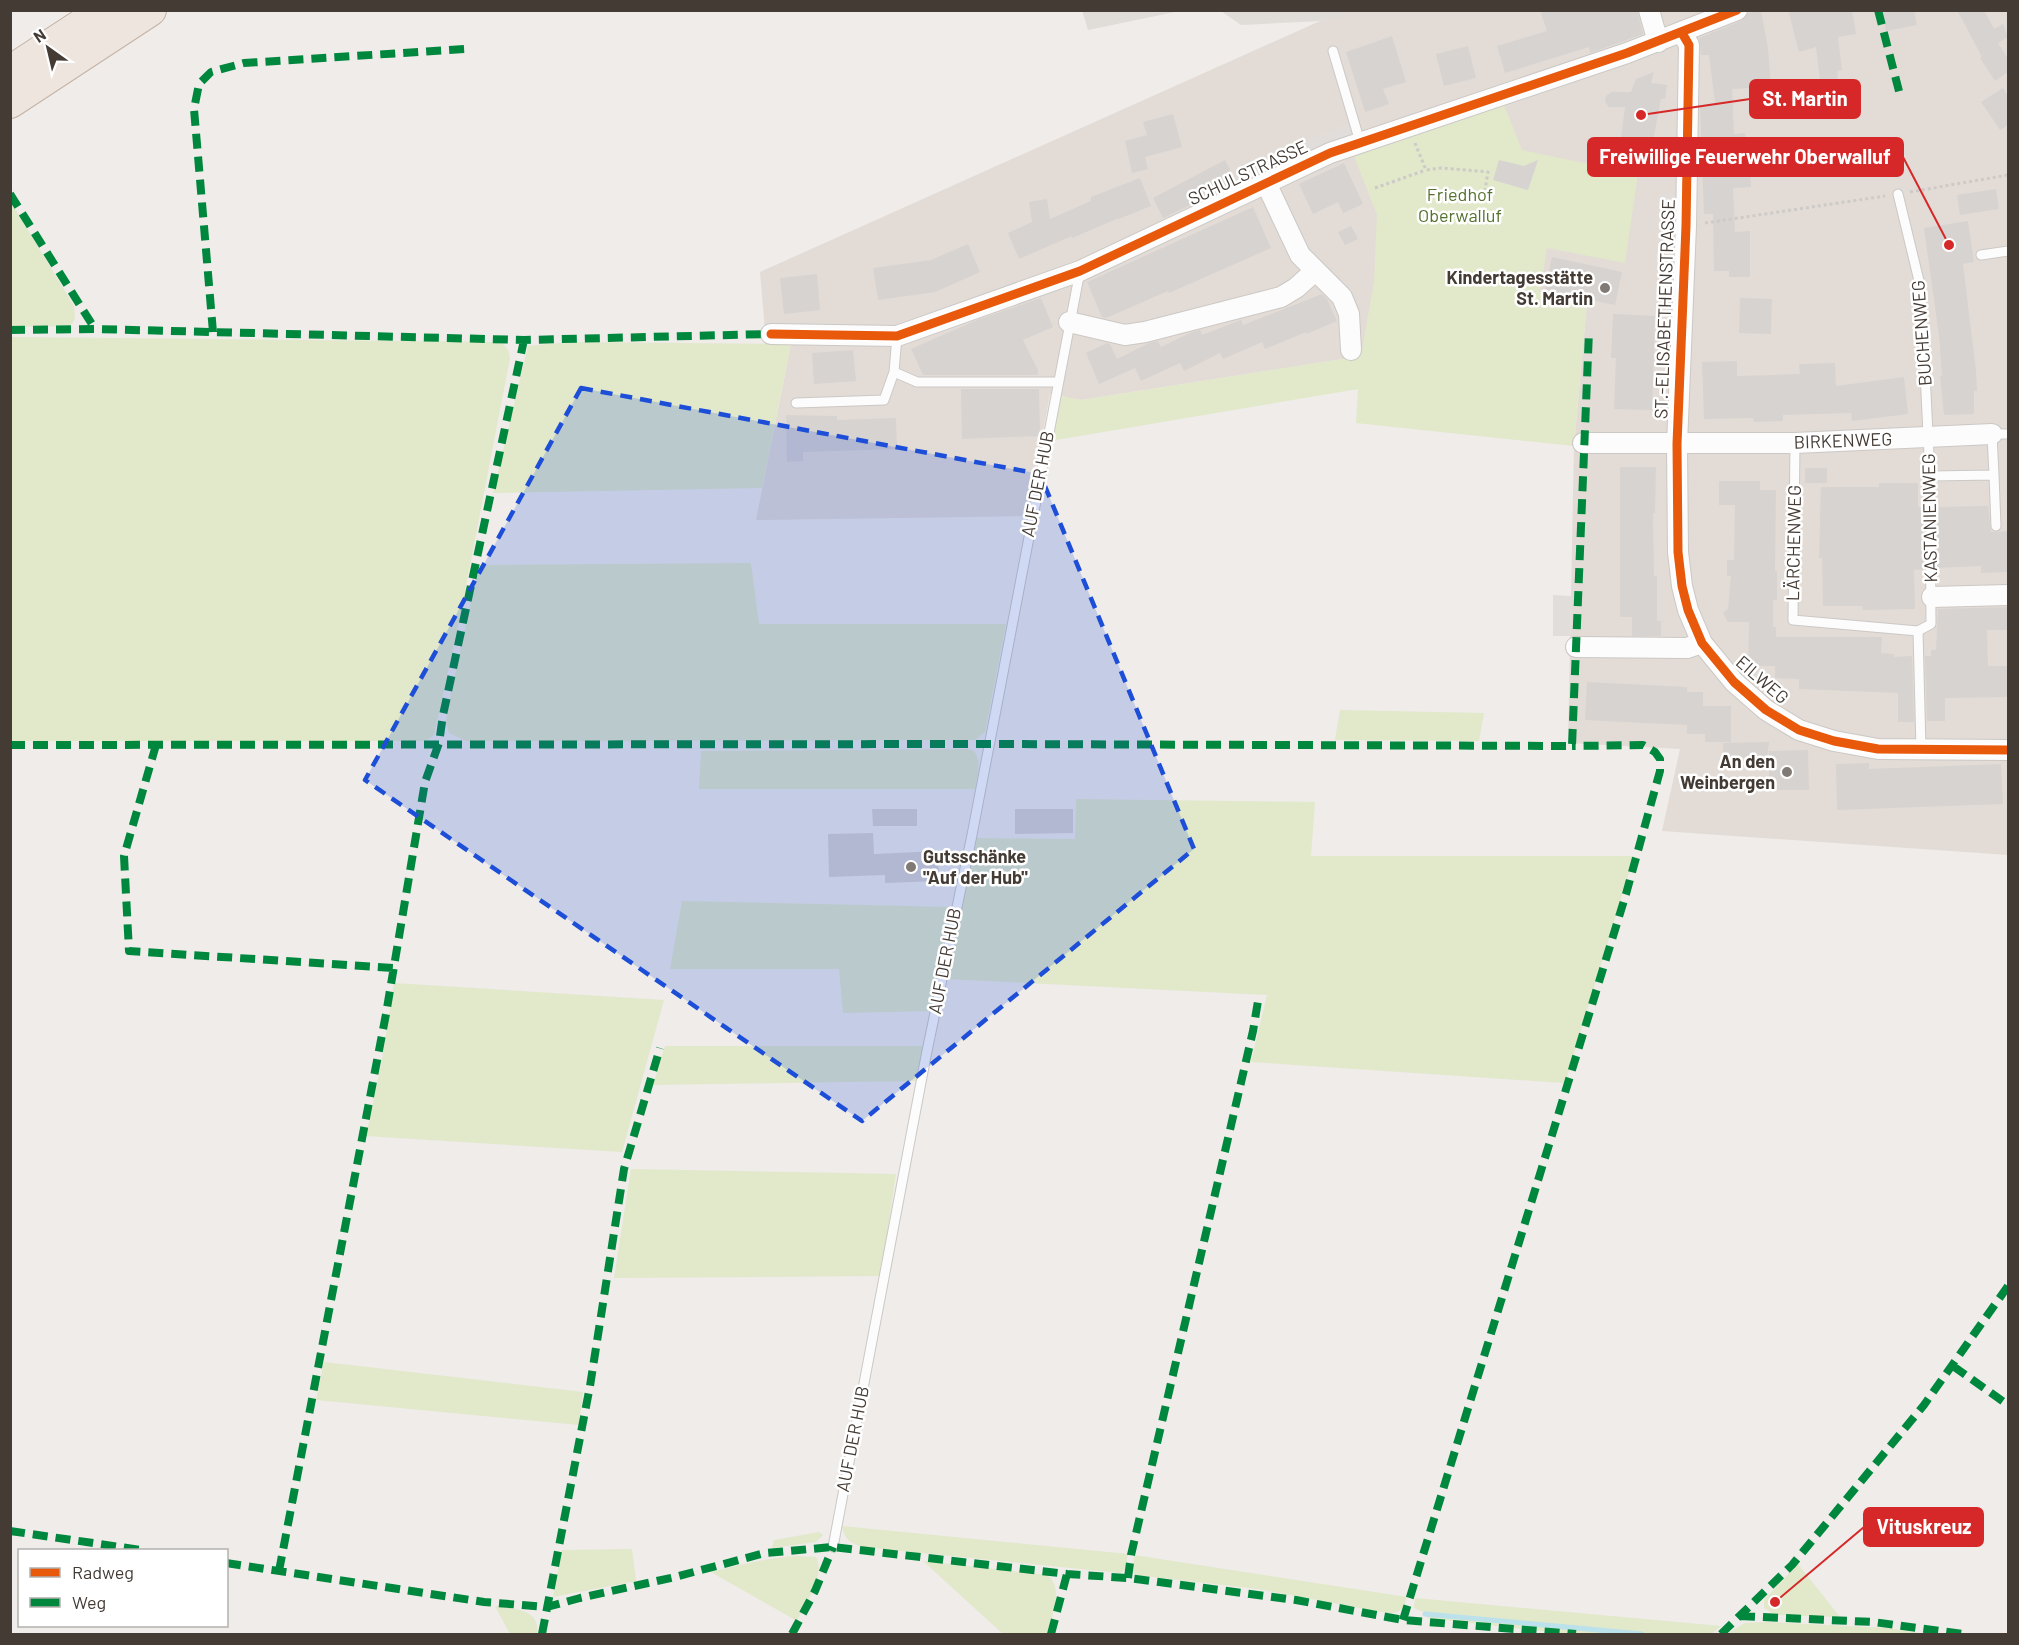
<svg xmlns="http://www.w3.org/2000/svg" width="2019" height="1645" font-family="Barlow,sans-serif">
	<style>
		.residential { fill: #e3dcd6 }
		.industrial { fill: #e0dcd8 }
		.green { fill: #e2e8ca }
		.parking { fill: #e0ddda }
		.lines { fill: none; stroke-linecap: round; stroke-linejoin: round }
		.stream { stroke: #bbe1ea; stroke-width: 5 }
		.building { fill: #d7d3d0 }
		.service-casing { stroke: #cbc8c5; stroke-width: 11 }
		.minor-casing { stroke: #cbc8c5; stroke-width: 22 }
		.trunk-casing { stroke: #c5b3a5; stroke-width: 34 }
		.path { stroke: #cdcac7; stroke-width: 3; stroke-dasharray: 3 3; stroke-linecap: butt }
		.service { stroke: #fdfcfc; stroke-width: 9 }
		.minor { stroke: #fdfcfc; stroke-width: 20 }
		.trunk { stroke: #ede5de; stroke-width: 32 }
		.quiet { stroke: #00873e; stroke-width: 8; stroke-dasharray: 15 8; stroke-linecap: butt }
		.cycleway-casing { stroke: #fff; stroke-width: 13 }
		.cycleway { stroke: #e8590c; stroke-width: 9 }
		.marked { fill: #1d4ed8; fill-opacity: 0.2; stroke: #1d4ed8; stroke-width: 4.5; stroke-dasharray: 12 8; stroke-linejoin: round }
		.poi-dot { fill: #807974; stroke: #fff; stroke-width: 2 }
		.labels { text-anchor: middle; stroke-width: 5; stroke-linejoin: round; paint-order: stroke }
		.street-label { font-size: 18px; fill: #443b35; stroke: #fff }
		.park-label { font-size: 18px; fill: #54712d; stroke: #fff }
		.poi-label { font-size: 18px; font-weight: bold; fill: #443b35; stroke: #fff; text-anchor: end }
		.leader { fill: none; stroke: #d62828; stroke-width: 2 }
		.callout-dot { fill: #d62828; stroke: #fff; stroke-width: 2 }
		.callout { fill: #d62828; stroke: #d62828; stroke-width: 2 }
		.callout-label { font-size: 20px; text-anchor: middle; font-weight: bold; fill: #fff }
	</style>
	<rect width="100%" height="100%" fill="#efece9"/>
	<path class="residential" d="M1362,10L2008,11V855L1662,831L1680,749L1568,743L1574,446L1587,303L1362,356L1081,400L1050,394L1028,516L756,520L791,344L766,343L760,272L1320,21Z"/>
	<path class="industrial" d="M1082,10H1180V11L1088,30Z
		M1221,11H1362L1320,21L1241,25Z"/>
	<path class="green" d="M1503,102L1522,150L1638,174L1625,263L1547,248L1540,292L1587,302L1574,446L1356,423L1358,389L1050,441L1061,396L1081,400L1361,356L1374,282L1377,215L1354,156Z
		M11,202L74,306L75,319L72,324L65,326L11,327Z
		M11,337L499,342C506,345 509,350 510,358L461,612L434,735L426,741H11Z
		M570,342L791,344L762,488L493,493L528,346Z
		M751,563L759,624H1006L985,732L975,740H963L466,741L449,733L446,722L448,707L479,565Z
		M1340,710L1484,713L1479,741L1335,740Z
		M966,749L974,751C982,762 977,776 975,789H699L701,751Z
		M1076,799L1315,802L1311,856H1634L1565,1083L1251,1062L1267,995L947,979L974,838L1075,839Z
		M682,901L953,907L931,1011L843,1013L839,969H670Z
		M394,983L664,1000L622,1152L366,1136L382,1060Z
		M665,1046H924L918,1081L653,1085Z
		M631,1169L896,1174L881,1276L614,1278Z
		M324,1362L583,1392L579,1425L316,1400Z
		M842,1526L1128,1554L1125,1570L1120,1573L863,1547C851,1544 844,1539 842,1526Z
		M819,1532L823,1535L816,1542L772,1548L774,1540Z
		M632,1549L636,1581L553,1597L562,1550Z
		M1134,1555L1407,1597C1404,1609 1399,1614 1387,1613L1258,1589L1136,1575L1133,1572Z
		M795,1556L816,1557C826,1576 805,1604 797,1621L711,1572C739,1565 766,1558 795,1556Z
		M923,1561L1047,1575C1065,1588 1051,1617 1047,1634H1003Z
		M1798,1564L1840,1617L1781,1615L1772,1613L1764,1608V1600Z
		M1415,1598L1721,1626L1711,1634H1569L1427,1618L1428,1614L1414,1608Z
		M495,1606C514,1609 541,1609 537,1634H510Z
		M1767,1622L1887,1628L1926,1634H1727L1745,1623Z"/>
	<path class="parking" d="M1348,123L1354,136L1242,187L1236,173Z
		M1659,194H1675V221H1659Z
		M1658,235H1672L1671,263H1656Z
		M1659,283H1673L1672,349H1658Z
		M1553,595L1571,596L1570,636H1553Z"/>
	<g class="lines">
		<path class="stream" d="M1425,1614L1642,1634"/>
	</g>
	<path class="building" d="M1540,10H1637L1643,34L1590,53L1589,47L1505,73L1497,46L1547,31Z
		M1788,10H1852L1856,34L1838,37L1842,70L1837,71L1839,87L1821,89L1816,47L1799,52Z
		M1881,10H1914L1917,25L1886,31Z
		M1957,10H1984L1994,29L2003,24L2008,37L1998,43L2008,59V72L1995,81L1980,58L1982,57Z
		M1761,11L1768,48L1771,87L1732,89L1734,134L1745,133L1747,174H1750L1751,187L1733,188L1735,232L1750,231V277H1729V271H1714L1713,214H1704L1700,105L1715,103L1709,55H1701L1699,38L1741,21L1748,13Z
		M1392,36L1406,82L1383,89L1389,104L1365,112L1346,52Z
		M1468,46L1476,78L1444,86L1436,54Z
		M1654,72L1651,83L1667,85L1665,99H1661L1651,151L1620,146L1625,107H1609L1605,102L1606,96L1612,92H1631L1636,79Z
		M2003,88L2008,96V125L2000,130L1981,102Z
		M1173,114L1182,147L1145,157L1148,169L1132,173L1125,141L1147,135L1143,122Z
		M1225,160L1237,183L1163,218L1153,198Z
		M1499,160L1524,166L1538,160L1528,190L1493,180Z
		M1344,163L1363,204L1343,213L1338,202L1313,214L1299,184Z
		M1140,178L1151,206L1119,219V218L1072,238V236L1019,259L1008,233L1032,222L1029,202L1047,199L1050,219L1091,201V197Z
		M1996,189L1999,209L1960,215L1957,195Z
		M1253,207L1271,248L1169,293L1168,291L1106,318L1102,317L1087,282Z
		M1968,221L1974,262L1963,264L1976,371L1977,391H1974V414L1944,415L1940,376H1942L1939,336L1924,228Z
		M1351,226L1358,239L1345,245L1338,232Z
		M968,244L980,272L935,292L878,300L873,268L931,260Z
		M1552,257L1622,272L1615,305L1545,290Z
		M817,274L820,310L784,314L780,278Z
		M1322,294L1327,299L1337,321L1306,334V332L1265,349L1262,342L1223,359L1220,353L1184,371L1180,363L1141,381L1135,368L1099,384L1086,353L1107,343L1110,344L1117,359L1149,343L1158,341L1161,347L1192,332L1200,330L1202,335L1241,320L1243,325Z
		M1041,298L1053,327L1023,340L1038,370V375H923L911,349L977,320Z
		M1740,298L1772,299L1771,334L1739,333Z
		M1613,314L1655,316L1652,410L1614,409L1616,358H1611Z
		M853,350L856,381L814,384L812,353Z
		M1737,361V376L1800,374L1799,364L1835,363L1836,386L1904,377L1908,414L1852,421L1851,413L1783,415V421L1754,422L1753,418L1704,419L1702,362Z
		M961,389H1039L1040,436L962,439Z
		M786,415L837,416V420L896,418L897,449L803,452V461L787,462Z
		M1620,467H1656L1655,513H1653L1654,576H1657V621H1661V636H1632V617H1620Z
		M1805,468H1827V483H1805Z
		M1719,481H1760V490H1776L1775,571H1777V600H1773V627H1776V637H1882L1881,653L1894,654V657L1912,656L1914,722H1898V693L1799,689V679L1775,678V666H1748L1749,622H1728L1723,613L1728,609L1731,576H1727V560H1734L1735,505H1719Z
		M1879,483H1918V507H1923L1924,569L1914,570L1915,609L1863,610L1862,606H1823L1822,558H1819L1821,487H1879Z
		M1988,506L1991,532L2008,531V572L1981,573V566L1937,568V507Z
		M2008,607V630H1987L1988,666H2008V697L1945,698V721H1927L1925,656H1931V650H1936L1938,609Z
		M1587,682L1687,687V692H1703V706H1731V742H1705V734H1687V725L1585,720Z
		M1769,742L1767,757L1723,759V743Z
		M1808,750L1809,790H1769V751Z
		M1869,763V769L2001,764L2003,804L1837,810L1836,764Z
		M872,809H917V826H873Z
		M1015,809H1073V833L1015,834Z
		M873,833L874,854L938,851L939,881L885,883V875L829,877L828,834Z"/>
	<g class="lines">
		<g class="service-casing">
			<path id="service" d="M1333,51L1360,142
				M1981,255L2008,251
				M897,336L894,372L917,382H1057
				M796,403L884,400L894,372
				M1795,443L1793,620L1918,631L1931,624L1930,476L1921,289L1898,194
				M1994,475L1996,526
				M1930,476L1994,475L1992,434H2008
				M1918,631L1921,750
				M833,1547L926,1056L972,835L1080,271"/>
		</g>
		<g class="minor-casing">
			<path id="minor" d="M1649,10L1658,42
				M1682,33L1689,45L1686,226L1677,444L1678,552L1682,586L1688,610L1702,643L1734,682L1766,710L1799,730L1834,741L1878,749L2008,750
				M1266,183L1300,255L1342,297L1349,314L1351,350
				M1069,322L1125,335L1145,332L1281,297L1296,288L1315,271
				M771,334L897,336L1080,271L1330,153L1627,53L1737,10
				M1583,443H1795L1992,434
				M1932,597L2008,595
				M1576,647L1687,648L1702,643"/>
		</g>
		<g class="trunk-casing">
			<path id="trunk" d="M10,72L105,10
				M10,102L150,10"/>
		</g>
		<path class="path" d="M1415,143L1426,170L1441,168L1488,172L1485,190
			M1375,188L1426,170
			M1910,192L2008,175
			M1705,223L1885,196"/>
		<use href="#service" class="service"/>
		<use href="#minor" class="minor"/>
		<use href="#trunk" class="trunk"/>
		<path class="quiet" d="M1878,10L1901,99
			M10,194L95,329
			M10,330L95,329L524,340L771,334
			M213,332L194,109L199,84L211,72L244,63L465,49
			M10,745L989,744L1572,746L1589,331
			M156,745L124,856L129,951L394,968
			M1953,1366L2008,1405
			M10,1531L141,1550
			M226,1563L484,1602L547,1607L580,1598L675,1577L765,1553L833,1547L1067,1574L1128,1578L1296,1600L1403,1620L1576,1634
			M279,1571L386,1014L425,782L439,743L443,715L524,340
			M1128,1578L1131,1555L1253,1031L1259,995
			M1740,1616L1873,1622L1963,1634
			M1403,1620L1626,894L1660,771V759L1655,752L1643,745L1572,746
			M542,1634L590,1386L624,1169L660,1048
			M792,1634L815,1591L833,1547
			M1051,1634L1067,1574
			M1721,1634L1792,1565L1924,1405L2008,1286"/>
		<g class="cycleway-casing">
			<path id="cycleway" d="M1682,33L1689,45L1686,226L1677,444L1678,552L1682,586L1688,610L1702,643L1734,682L1766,710L1799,730L1834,741L1878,749L2008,750
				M771,334L897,336L1080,271L1330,153L1627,53L1737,10"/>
		</g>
		<use href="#cycleway" class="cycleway"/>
	</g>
	<path class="marked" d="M581,388L1040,474L1194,849L862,1121L365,780Z"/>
	<g class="poi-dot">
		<circle cx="1605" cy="288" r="6"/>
		<circle cx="1787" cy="772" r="6"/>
		<circle cx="911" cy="867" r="6"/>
	</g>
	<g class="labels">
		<g class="street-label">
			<text transform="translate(1248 173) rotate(-25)" y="6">SCHULSTRASSE</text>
			<text transform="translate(1665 309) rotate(-88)" y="6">ST.-ELISABETHENSTRASSE</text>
			<text transform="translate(1922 333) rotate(-94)" y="6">BUCHENWEG</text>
			<text transform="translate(1843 441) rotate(-2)" y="6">BIRKENWEG</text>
			<text transform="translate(1038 484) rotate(-79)" y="6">AUF DER HUB</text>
			<text transform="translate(1930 518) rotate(-91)" y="6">KASTANIENWEG</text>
			<text transform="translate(1794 543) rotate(-89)" y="6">LÄRCHENWEG</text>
			<text transform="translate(1762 680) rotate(41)" y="6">EILWEG</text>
			<text transform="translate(945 961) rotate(-79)" y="6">AUF DER HUB</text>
			<text transform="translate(853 1439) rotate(-79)" y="6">AUF DER HUB</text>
		</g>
		<g class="park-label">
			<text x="1460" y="201">Friedhof<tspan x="1460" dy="21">Oberwalluf</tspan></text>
		</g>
		<g class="poi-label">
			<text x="1593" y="284">Kindertagesstätte<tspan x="1593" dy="21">St. Martin</tspan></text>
			<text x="1775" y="768">An den<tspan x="1775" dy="21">Weinbergen</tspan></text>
			<text x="923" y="863" text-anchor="start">Gutsschänke<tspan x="923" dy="21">"Auf der Hub"</tspan></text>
		</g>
	</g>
	<path class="leader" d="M1641 115L1750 99M1949 245L1903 157M1775 1602L1864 1527"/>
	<g class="callout-dot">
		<circle cx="1641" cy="115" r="6"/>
		<circle cx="1949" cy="245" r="6"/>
		<circle cx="1775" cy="1602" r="6"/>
	</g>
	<g class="callout">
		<rect x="1750" y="80" width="110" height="38" rx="6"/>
		<rect x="1588" y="138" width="315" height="38" rx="6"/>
		<rect x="1864" y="1508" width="119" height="38" rx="6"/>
	</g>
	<g class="callout-label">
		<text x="1805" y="106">St. Martin</text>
		<text x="1745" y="164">Freiwillige Feuerwehr Oberwalluf</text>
		<text x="1924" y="1534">Vituskreuz</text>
	</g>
	<rect width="2019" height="1645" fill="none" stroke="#443b35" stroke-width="24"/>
	<rect x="18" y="1549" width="210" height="78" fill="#ffffff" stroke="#b4b1ae" stroke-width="1.5"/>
	<rect x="30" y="1568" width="30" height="9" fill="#e8590c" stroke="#b4b1ae" stroke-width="1.5"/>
	<text x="72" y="1579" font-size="18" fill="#443b35">Radweg</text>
	<rect x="30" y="1598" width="30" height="9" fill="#00873e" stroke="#b4b1ae" stroke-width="1.5"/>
	<text x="72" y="1609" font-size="18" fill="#443b35">Weg</text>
	<g transform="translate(48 48) rotate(326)" stroke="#ffffff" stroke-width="4.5" paint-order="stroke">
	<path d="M0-4.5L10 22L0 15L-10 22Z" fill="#443b35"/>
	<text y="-9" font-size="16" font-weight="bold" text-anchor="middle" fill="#443b35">N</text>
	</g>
</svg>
